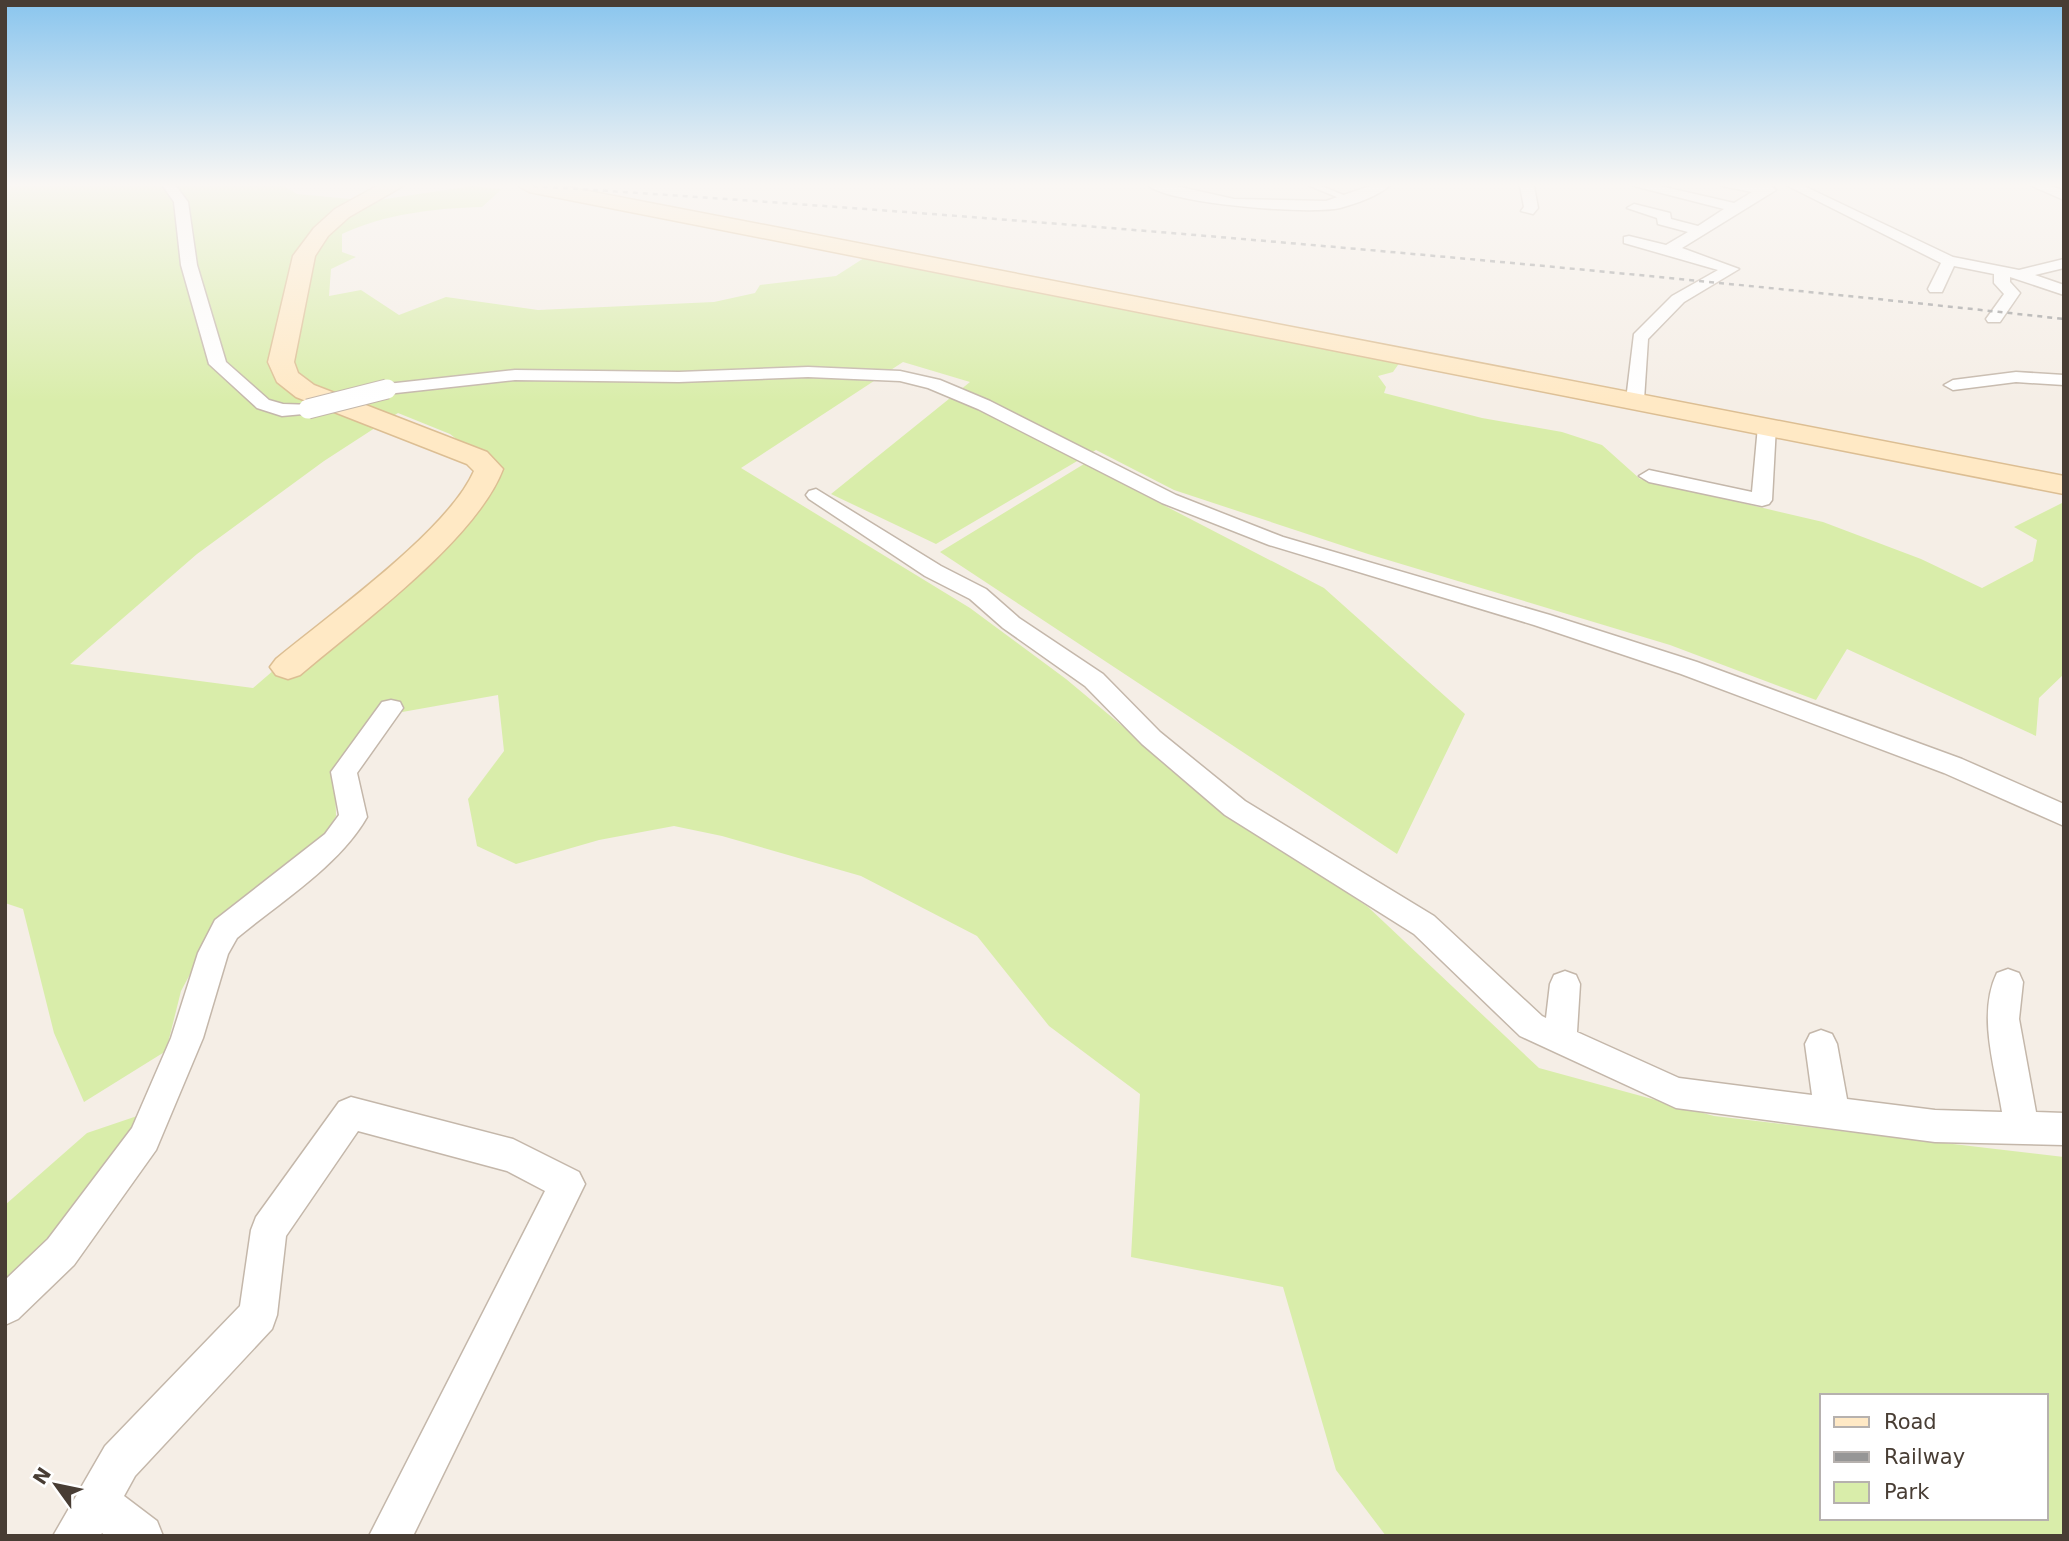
<svg xmlns="http://www.w3.org/2000/svg" width="2069" height="1541" font-family="'DejaVu Sans',sans-serif">
	<style>
		.green { fill: #d9edaa; fill-rule: evenodd }
		.lines { fill: none; stroke-linecap: round; stroke-linejoin: round }
		.lane-casing { stroke: #c4b7aa; stroke-width: 3 }
		.street-casing { stroke: #c4b7aa; stroke-width: 3 }
		.secondary-casing { stroke: #dcbe93; stroke-width: 3 }
		.lane { fill: #fff; fill-rule: evenodd }
		.street { fill: #fff; fill-rule: evenodd }
		.secondary { fill: #ffe9c5; fill-rule: evenodd }
		.rail { stroke: #969696; stroke-width: 2.5; stroke-dasharray: 5 5; stroke-linecap: butt }
		.street-bridge-casing { stroke: #c4b7aa; stroke-width: 21; stroke-linecap: butt }
		.street-bridge { stroke: #fff; stroke-width: 19 }
	</style>
	<rect width="100%" height="100%" fill="#f5eee6"/>
	<path class="green" d="M5,186H284L297,194L372,201L472,186L502,189L482,207C436,208 384,214 342,234V252L356,257L331,269L329,296L361,290L399,315L446,297L538,310L714,302L755,293L760,285L836,276L864,258L1400,362L1393,372L1378,376L1386,387L1384,393L1482,418L1562,432L1602,445L1640,479L1823,522L1921,559L1982,588L2033,561L2037,540L2014,527L2064,502V674L2039,698L2036,736L1847,649L1816,700L1670,645L1368,554L1174,490L1096,450L936,544L831,494L970,382L903,362L741,468L970,608L1066,679L1216,804L1368,907L1539,1068L1714,1116L2064,1157V1536H1386L1336,1470L1283,1287L1131,1257L1140,1094L1049,1026L977,936L861,876L722,836L674,826L599,840L516,864L477,846L468,799L504,751L498,695L374,717L335,776L336,816L322,841L211,935L181,991L166,1051L84,1102L54,1033L23,909L5,903ZM398,413L450,434L491,466L472,499L253,688L70,664L197,554L324,461ZM1822,1396H2046V1518H1822Z
		M1084,464L1324,588L1465,714L1397,854L940,552Z
		M146,1113L59,1233L5,1286V1205L87,1133Z"/>
	<g class="lines">
		<g class="lane-casing">
			<path id="lane" d="M1310,186H1321L1356,200L1349,202Z"/>
		</g>
		<g class="street-casing">
			<path id="street" d="M163,186H176L188,202L197,265L226,362L269,400L283,404L314,405L317,409L314,413L282,416L257,408L209,364L181,265L174,202Z
				M1149,186H1176L1234,199L1326,201L1370,186H1389C1378,196 1355,204 1340,208C1309,215 1172,204 1149,186Z
				M1520,186H1534L1538,208L1533,214L1521,211L1524,207Z
				M1634,186H1660L1734,203L1752,192L1722,186H1771L1776,190L1682,248L1739,269L1684,302L1648,339L1644,400L1635,405L1626,400L1634,334L1672,296L1718,270L1624,243V237L1629,236L1666,245L1688,232L1658,224L1657,218L1627,208L1634,204L1670,213L1671,219L1698,226L1724,209Z
				M1788,186H1804L1953,257L2019,270L2064,259V268L2035,275L2064,285V295L2010,277V282L2020,293L2000,322H1988L1986,319L2004,294L1994,283V274L1954,266L1942,292H1930L1928,289L1941,263Z
				M2032,186H2051L2064,191V200Z
				M808,367L900,371L940,380L990,401L1176,495L1283,537L1550,615L1697,662L1962,759L2064,804V826L1944,773L1681,674L1534,625L1269,545L1162,503L978,409L928,388L900,381L808,377L679,382L515,380L387,394L378,389L387,384L515,370L679,372Z
				M2016,372L2064,375V385L2016,382L1953,390L1944,385L1953,380Z
				M1767,420L1776,426L1772,500L1769,504L1762,506L1649,482L1639,476L1649,470L1752,492L1758,426Z
				M816,489L941,566L986,589L1019,618L1103,674L1160,732L1245,801L1434,916L1542,1016L1546,1018L1550,984L1554,975L1565,971L1576,975L1580,984L1577,1032L1679,1078L1812,1095L1805,1044L1810,1034L1821,1030L1832,1034L1837,1044L1847,1099L1935,1110L2002,1112C1995,1068 1977,1014 1997,973L2008,969L2019,973L2023,982L2019,1019L2036,1112L2064,1113V1145L1935,1142L1676,1108L1520,1036L1414,934L1225,815L1142,744L1085,686L1003,628L970,599L925,576L809,499L806,495L809,491Z
				M391,700L400,702L403,708L357,773L367,817C340,865 279,903 237,938L228,954L203,1038L156,1150L74,1265L18,1319L5,1325V1280L48,1239L132,1128L171,1038L198,953L215,920L325,834L339,815L331,772L382,702Z
				M351,1097L513,1139L579,1172L585,1184L413,1536H369L545,1191L507,1171L358,1131L286,1236L277,1315L272,1329L135,1476L124,1496L157,1521L163,1536H106L102,1533L100,1536H53L105,1446L240,1306L251,1230L256,1217L339,1102Z"/>
		</g>
		<g class="secondary-casing">
			<path id="secondary" d="M377,186H403L349,217L328,236L315,256L294,362L298,373L314,385L487,452L503,469C476,540 360,624 300,675L288,679L276,675L270,667L276,659C329,615 448,531 474,471L467,464L296,397L277,382L268,362L293,256L314,228L335,209Z
				M519,186H562L2064,476V494L529,192Z"/>
		</g>
		<use href="#lane" class="lane"/>
		<use href="#street" class="street"/>
		<use href="#secondary" class="secondary"/>
		<path class="rail" d="M533,186C1044,219 1555,263 2064,319"/>
		<g class="street-bridge-casing">
			<path id="street-bridge" d="M308,409L387,389"/>
		</g>
		<use href="#street-bridge" class="street-bridge"/>
	</g>
	<linearGradient id="sky" x2="0" y2="1"><stop stop-color="#89c5ee"/><stop offset="0.46" stop-color="#faf7f4"/><stop offset="1" stop-color="#faf7f4" stop-opacity="0"/></linearGradient>
	<rect width="2069" height="402" fill="url(#sky)"/>
	<rect width="2069" height="1541" fill="none" stroke="#483d34" stroke-width="14"/>
	<rect x="1820" y="1394" width="228" height="126" fill="#ffffff" stroke="#b6b1ae" stroke-width="2"/>
	<rect x="1834" y="1417" width="35" height="10" fill="#ffe9c5" stroke="#b6b1ae" stroke-width="2"/>
	<text x="1884" y="1429" font-size="21" fill="#483d34">Road</text>
	<rect x="1834" y="1452" width="35" height="10" fill="#969696" stroke="#b6b1ae" stroke-width="2"/>
	<text x="1884" y="1464" font-size="21" fill="#483d34">Railway</text>
	<rect x="1834" y="1482" width="35" height="21" fill="#d9edaa" stroke="#b6b1ae" stroke-width="2"/>
	<text x="1884" y="1499" font-size="21" fill="#483d34">Park</text>
	<g transform="translate(56 1485) rotate(303)" stroke="#ffffff" stroke-width="5" paint-order="stroke">
	<path d="M0-5L12 26L0 18L-12 26Z" fill="#483d34"/>
	<text y="-10" font-size="19" font-weight="bold" text-anchor="middle" fill="#483d34">N</text>
	</g>
</svg>
